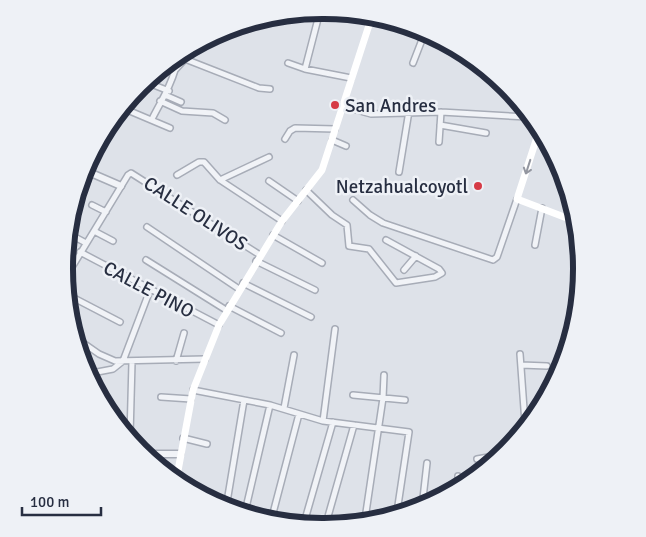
<svg xmlns="http://www.w3.org/2000/svg" width="646" height="537" font-family="Signika,sans-serif">
	<style>
		.lines { fill: none; stroke-linecap: round; stroke-linejoin: round }
		.minor-casing { stroke: #a7acb7; stroke-width: 8 }
		.tertiary-casing { stroke: #a7acb7; stroke-width: 9 }
		.minor { stroke: #f1f3f7; stroke-width: 5 }
		.tertiary { stroke: #f1f3f7; stroke-width: 6 }
		.secondary { stroke: #fff; stroke-width: 7 }
		.oneway { stroke: #9396a0 }
		.poi-dot { fill: #d63b46; stroke: #eef1f6; stroke-width: 2 }
		.labels { text-anchor: middle; stroke-width: 5; stroke-linejoin: round; paint-order: stroke }
		.poi-label { font-size: 19px; fill: #272e41; stroke: #eef1f6; text-anchor: start }
		.street-label { font-size: 19px; fill: #272e41; stroke: #eef1f6 }
		.rim { fill: none; stroke: #272e41; stroke-width: 6 }
	</style>
	<rect width="100%" height="100%" fill="#dee2e9"/>
	<g class="lines">
		<g class="minor-casing">
			<path id="minor" d="M288,63L305,69L351,78
				M413,63L425,32
				M169,67L175,70L185,59L259,88L270,89
				M305,69L320,11
				M146,82L169,91
				M165,95L181,102
				M160,101L182,111L213,113L225,120
				M342,106L371,114L441,112L527,117
				M125,109L170,128
				M152,119C161,101 169,90 175,70
				M440,125L486,133
				M285,139L290,131L295,128L335,129
				M332,140L346,146
				M439,142L441,112
				M399,172L409,111
				M177,175L199,162H204L220,180L282,221
				M220,180L269,157
				M269,181L298,201
				M306,190L332,215L347,225L349,246L369,249L396,283L435,277L442,273L439,269L386,240
				M353,200L370,215L383,223L493,260L497,257L517,199
				M92,205L106,212
				M147,227L239,289
				M94,231L113,241
				M71,235L86,243
				M273,235L322,263
				M535,245L542,208
				M80,252L219,325
				M146,260L226,310
				M256,261L315,290
				M575,262L576,241
				M404,270L416,256
				M66,277L128,175L131,173L260,255
				M243,283L311,317
				M70,296L120,322
				M229,306L281,333
				M79,340L99,354L115,361L205,359
				M520,354L525,423
				M176,361L184,333
				M521,365L547,366
				M90,376L92,373L113,369L123,361L150,290
				M193,390L270,405L323,421L409,432L397,512
				M353,395L405,400
				M161,397L191,399
				M284,408L294,355
				M323,421L335,329
				M130,436L132,362
				M183,438L207,444
				M477,459L500,455
				M458,476V483
				M422,507L427,463
				M226,508L244,400
				M245,512L270,405
				M272,517L299,414
				M365,519L383,398L384,375
				M304,523L333,422
				M325,527L354,425"/>
		</g>
		<g class="tertiary-casing">
			<path id="tertiary" d="M84,170L121,186
				M144,454H180"/>
		</g>
		<use href="#minor" class="minor"/>
		<use href="#tertiary" class="tertiary"/>
		<path class="secondary" d="M538,134L517,199L572,220
			M177,476L193,390L219,325L282,221L322,170L371,19"/>
	</g>
	<defs><path id="oneway-shaft" d="M-6 0H5M1.5-3L5.5 0L1.5 3" fill="none" stroke-width="1.6" stroke-linecap="round" stroke-linejoin="round" transform="scale(1.25)"/></defs>
	<use class="oneway" href="#oneway-shaft" transform="translate(528 167) rotate(108)"/>
	<g class="poi-dot">
		<circle cx="335" cy="105" r="5"/>
		<circle cx="478" cy="186" r="5"/>
	</g>
	<g class="labels">
		<g class="poi-label">
			<text x="345" y="112">San Andres</text>
			<text x="468" y="193" text-anchor="end">Netzahualcoyotl</text>
		</g>
		<g class="street-label">
			<text transform="translate(196 213) rotate(33)" y="7">CALLE OLIVOS</text>
			<text transform="translate(149 289) rotate(28)" y="7">CALLE PINO</text>
		</g>
	</g>
	<path d="M0 0H646V537H0ZM322 19H324A249 249 0 0 1 573 268V269A249 249 0 0 1 324 518H322A249 249 0 0 1 73 269V268A249 249 0 0 1 322 19Z" fill="#eef1f6" fill-rule="evenodd"/>
	<path class="rim" d="M322 19H324A249 249 0 0 1 573 268V269A249 249 0 0 1 324 518H322A249 249 0 0 1 73 269V268A249 249 0 0 1 322 19Z"/>
	<path d="M22 507v8h79v-8" fill="none" stroke="#272e41" stroke-width="2.5"/>
	<text x="30" y="507" font-size="15" fill="#272e41" stroke="#eef1f6" stroke-width="4" paint-order="stroke">100 m</text>
</svg>
